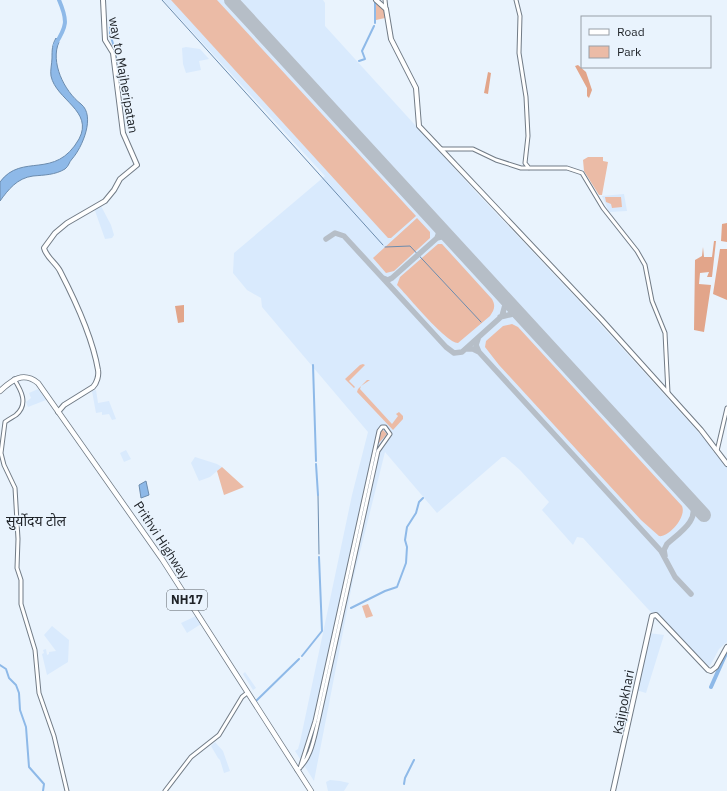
<svg xmlns="http://www.w3.org/2000/svg" width="727" height="791" font-family="'IBM Plex Sans','Noto Sans Devanagari',sans-serif">
	<style>
		.built { fill: #d9eafd }
		.green { fill: #ebbba6 }
		.forest { fill: #e2a58a }
		.water { fill: #8eb9e8; stroke: #6c8cae }
		.lines { fill: none; stroke-linecap: round; stroke-linejoin: round }
		.stream { stroke: #6c8cae; stroke-width: 1 }
		.canal { stroke: #8eb9e8; stroke-width: 2 }
		.river { stroke: #8eb9e8; stroke-width: 4 }
		.taxiway { stroke: #b6bec7; stroke-width: 5.5 }
		.runway { stroke: #b6bec7; stroke-width: 14 }
		.secondary-casing { stroke: #717b86; stroke-width: 5 }
		.primary-casing { stroke: #717b86; stroke-width: 6 }
		.highway-casing { stroke: #717b86; stroke-width: 6 }
		.secondary { stroke: #fff; stroke-width: 3 }
		.primary { stroke: #fff; stroke-width: 4 }
		.highway { stroke: #fff; stroke-width: 4.5 }
		.labels { text-anchor: middle; stroke-width: 3; stroke-linejoin: round; paint-order: stroke }
		.shield { fill: #e9f3fd; stroke: #5b6167; stroke-width: 1 }
		.shield-label { font-size: 12px; font-weight: bold; fill: #1e2227 }
		.street-label { font-size: 13px; fill: #1e2227; stroke: #e9f3fd }
		.neighbourhood-label { font-size: 14px; fill: #1e2227; stroke: #e9f3fd }
	</style>
	<rect width="100%" height="100%" fill="#e9f3fd"/>
	<path class="built" d="M163,0H323L325,3V26L475,191L581,303L710,445L712,450L727,467V642L719,649L710,666L704,665L656,612L652,613L647,608L583,538L577,537L573,545L542,510L549,502L520,470L505,457H502L437,513L385,452L353,580L314,781L295,751L298,749L300,742L352,495L368,432L262,307L261,298L247,290L233,273L234,253L325,176Z
		M186,47L200,49L209,59L199,61L201,70L186,73L183,64L182,48Z
		M624,194L627,211L609,212L602,196Z
		M101,206L111,225L114,235L112,238L105,239L94,208Z
		M38,389L46,400L28,407L26,402L31,398L29,393Z
		M96,390L98,403L109,401L116,419L112,420L109,414L102,415V412L96,413L92,391Z
		M126,450L131,459L124,462L120,453Z
		M195,457L217,464L222,467L210,477L199,481L191,463Z
		M196,616L201,624L187,633L181,623Z
		M52,626L69,640L68,662L47,675L42,654L44,653L43,650L46,649L47,655L49,654V652L56,651L44,635Z
		M649,633L664,635L646,693L636,690Z
		M245,672L256,688L253,690L243,674Z
		M215,742L223,751L230,771L224,773L220,760L218,758L211,746Z
		M330,780L340,781L349,783L344,791H328L326,782Z"/>
	<path class="green" d="M171,0H217L416,216L391,238H388Z
		M376,3L384,10L385,18L376,20Z
		M588,157H603V161L608,162L602,195H599L584,171L583,160Z
		M605,197H621L622,207L612,208L611,204L606,202Z
		M417,218L430,232V238L394,271L386,273L373,258Z
		M438,244H442L492,299C496,306 494,310 490,316L458,343C446,343 407,295 397,285L400,277Z
		M512,324L518,327L541,352L682,506C687,518 667,538 659,536L641,520L499,365L485,347L486,341L503,326Z
		M363,364L365,365L349,381L355,387L354,388L345,379L360,365Z
		M367,380H370L361,386L360,389L392,424L398,416L396,414L399,412L403,416V419L393,430L357,392L358,389Z
		M382,429L387,434L378,444L380,431Z
		M222,467L244,487L224,495L217,471Z
		M368,604L373,616L366,618L362,606Z"/>
	<path class="forest" d="M578,65L586,72L592,90L589,98L587,96V88L575,66Z
		M488,72L491,73L488,94L484,93Z
		M727,223V242L721,241L722,224Z
		M714,241H716L712,277H707L709,272L700,273L699,284L711,285L704,332L694,330L695,260L702,256L703,247L704,257H712Z
		M720,249H727V300L713,294Z
		M184,305V322L178,323L175,306Z"/>
	<path class="water" d="M56,38L59,42C50,62 64,91 81,104C96,116 82,148 72,159C69,162 69,166 65,169C55,175 44,175 33,176C17,178 8,190 0,201V182C22,152 55,181 79,139C94,111 56,100 51,76C50,71 52,63 52,58C52,50 52,45 56,38Z
		M146,481L149,495L141,498L139,485Z"/>
	<g class="lines">
		<path class="stream" d="M162,0L383,245
			M385,247L410,246L481,322
			M318,495L319,554"/>
		<path class="canal" d="M375,23V0
			M110,25V34L115,50L117,70
			M359,61L365,59L362,51L374,26
			M117,79L122,112
			M313,365L316,461
			M316,464L318,495
			M351,608L385,591L397,587L406,563L407,547L405,540L407,527L416,513L419,502L423,498
			M302,656L322,631L319,557
			M0,665L6,669L9,678L16,685L19,693L20,710L26,727L29,767L44,784L43,791
			M256,701L299,659
			M404,784L405,778L414,760"/>
		<path class="river" d="M55,45C67,26 68,21 59,0
			M711,687L727,651"/>
		<path class="taxiway" d="M437,238L444,236L451,240
			M326,239L335,233L344,236L446,347L454,353L462,352L502,316L505,305L501,294
			M383,278L388,280L392,278L437,238L439,232L436,224
			M500,317L513,314L524,319
			M466,349H473L479,352L476,345L478,339
			M479,352L661,551L675,577L691,594
			M665,556L664,550L667,544C679,533 701,520 691,501"/>
		<path class="runway" d="M231,0L704,515"/>
		<g class="secondary-casing">
			<path id="secondary" d="M385,0L386,9
				M516,0L520,16L519,53L526,97L528,136L525,163L529,168
				M441,149H473L496,160L521,168H567L582,173L603,208L637,251L645,265L652,301L665,333L668,393
				M14,379C21,390 29,404 16,415C13,417 9,419 5,422L1,453L4,465L15,488L18,539L17,568L21,580V604L35,650L39,693L54,736L67,791
				M717,451L727,408
				M297,770C311,760 314,738 318,722L378,451L390,434L385,427H382L379,431L315,721L300,768
				M165,791L191,757L219,735L242,697L247,693"/>
		</g>
		<g class="primary-casing">
			<path id="primary" d="M376,0L386,9L391,39L416,88L419,126L601,319L701,430L727,464
				M58,412L64,405L93,387C97,383 99,375 98,370C93,340 74,298 60,271C56,263 46,257 44,248L55,233L67,223L105,201L114,190L120,179L137,165L123,133L113,53L105,40L103,0
				M613,791L652,616L656,615L708,670L711,671L716,667L727,647"/>
		</g>
		<g class="highway-casing">
			<path id="highway" d="M0,391C12,380 23,371 38,383L162,559L311,791"/>
		</g>
		<use href="#secondary" class="secondary"/>
		<use href="#primary" class="primary"/>
		<use href="#highway" class="highway"/>
	</g>
	<g class="labels">
		<rect class="shield" x="167" y="590" width="40" height="20" rx="3"/>
		<g class="shield-label">
			<text x="187" y="604">NH17</text>
		</g>
		<g class="street-label">
			<text transform="translate(124 75) rotate(80)" y="5">way to Majheripatan</text>
			<text transform="translate(162 540) rotate(57)" y="5">Prithvi Highway</text>
			<text transform="translate(623 702) rotate(-79)" y="5">Kajipokhari</text>
		</g>
		<g class="neighbourhood-label">
			<text x="36" y="526">सुर्योदय टोल</text>
		</g>
	</g>
	<rect x="581" y="16" width="130" height="52" fill="#e9f3fd" stroke="#989fa7"/>
	<rect x="589" y="29" width="20" height="6" fill="#ffffff" stroke="#989fa7"/>
	<text x="617" y="36" font-size="12" fill="#1e2227">Road</text>
	<rect x="589" y="46" width="20" height="12" fill="#ebbba6" stroke="#989fa7"/>
	<text x="617" y="56" font-size="12" fill="#1e2227">Park</text>
</svg>
